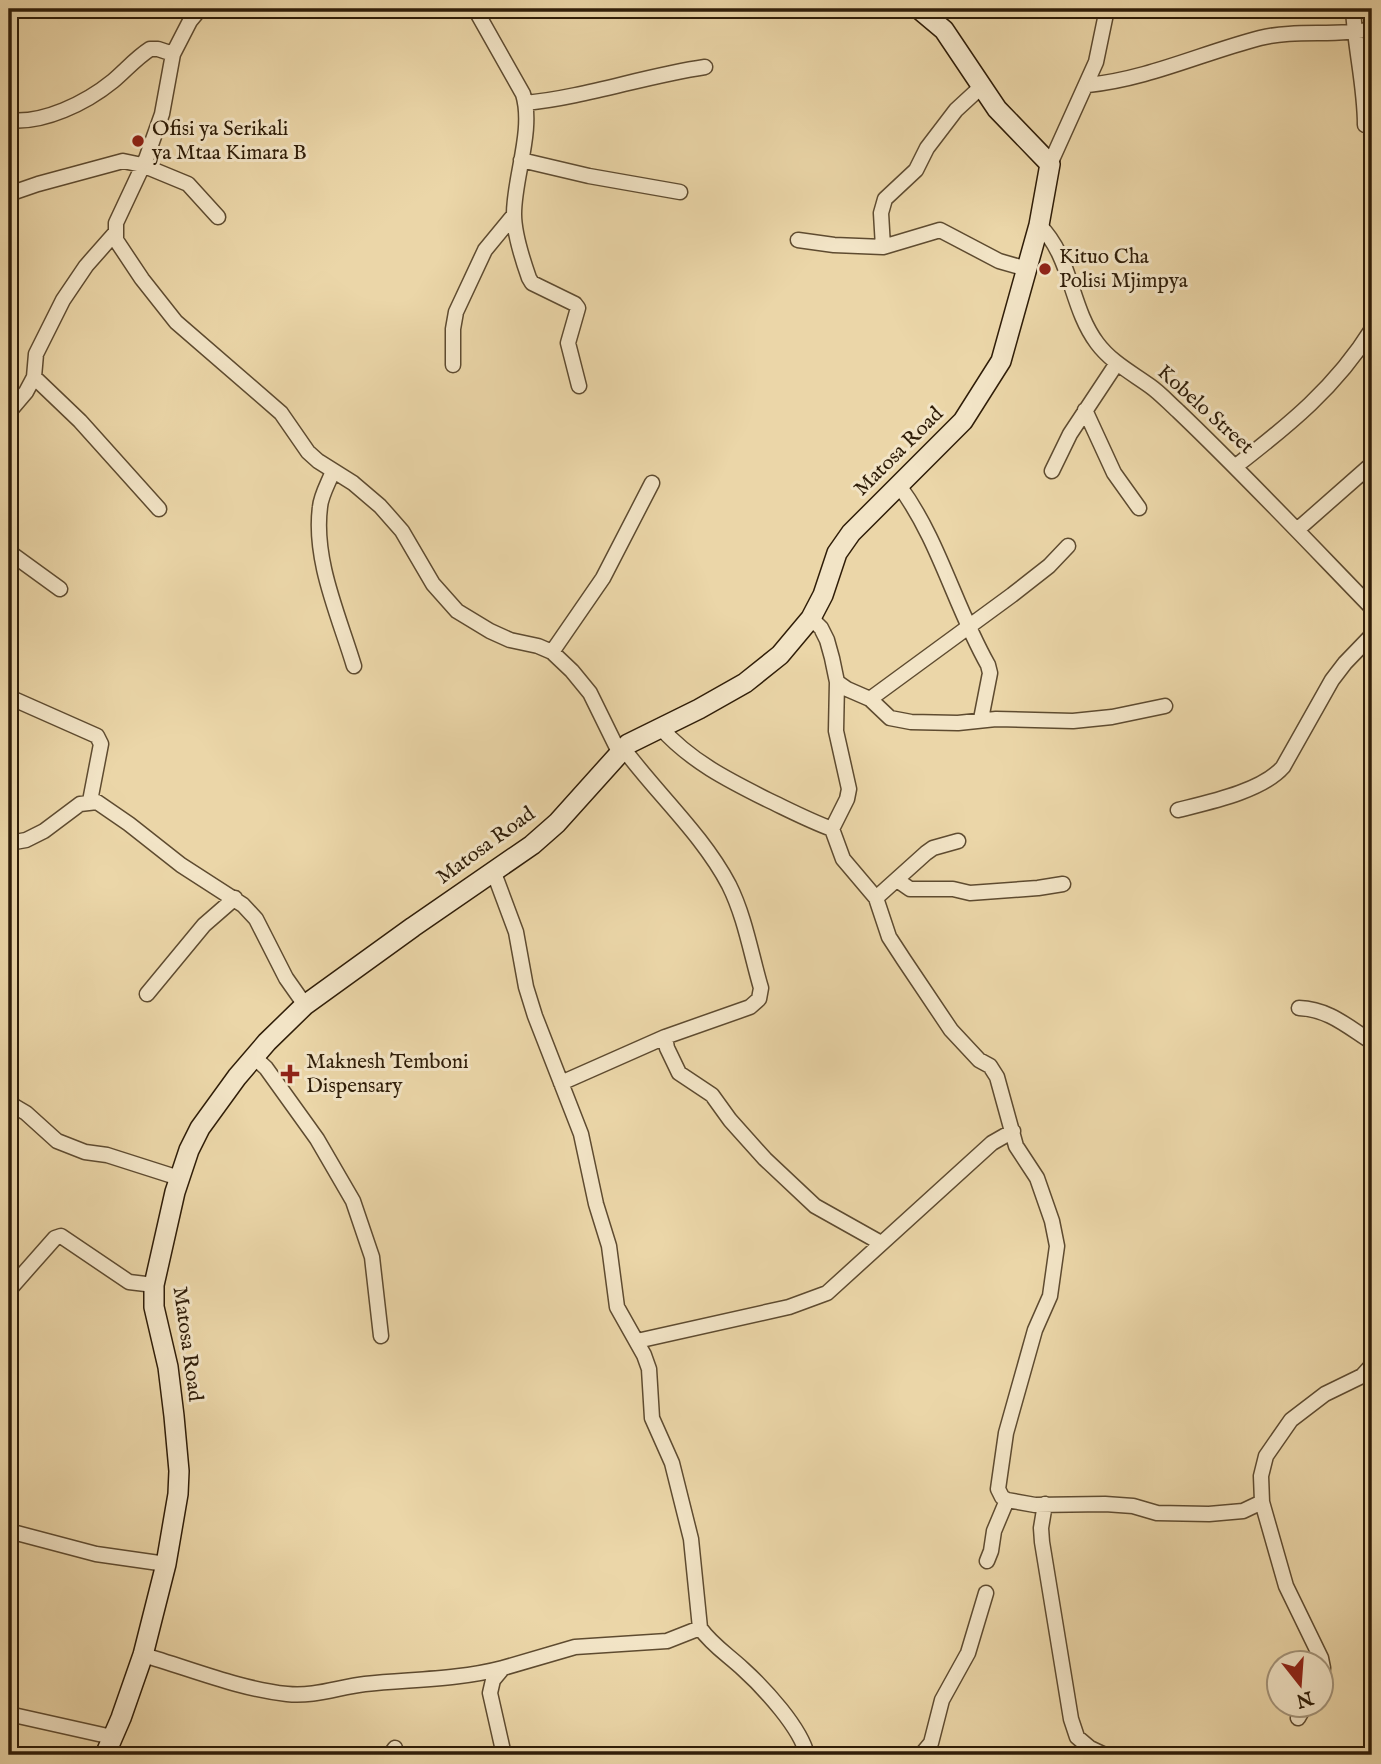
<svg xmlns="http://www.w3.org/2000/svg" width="1381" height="1764" viewBox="0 0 1381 1764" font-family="'IM FELL English',serif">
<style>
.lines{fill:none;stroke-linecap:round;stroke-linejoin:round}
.street-casing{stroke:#5e4b30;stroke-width:17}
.secondary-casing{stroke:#2f1d08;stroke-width:22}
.street{stroke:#f2e4c6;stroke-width:14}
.secondary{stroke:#f2e4c6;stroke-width:19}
.poi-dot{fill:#8f2418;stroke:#f2e4c6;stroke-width:2.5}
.labels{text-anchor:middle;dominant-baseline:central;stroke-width:6;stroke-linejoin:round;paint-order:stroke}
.poi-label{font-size:21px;fill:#2f1d08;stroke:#f2e4c6;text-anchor:start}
.street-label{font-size:21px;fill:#2f1d08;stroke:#f2e4c6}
</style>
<rect width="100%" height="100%" fill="#ebd6a8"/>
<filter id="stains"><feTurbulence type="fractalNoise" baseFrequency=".00286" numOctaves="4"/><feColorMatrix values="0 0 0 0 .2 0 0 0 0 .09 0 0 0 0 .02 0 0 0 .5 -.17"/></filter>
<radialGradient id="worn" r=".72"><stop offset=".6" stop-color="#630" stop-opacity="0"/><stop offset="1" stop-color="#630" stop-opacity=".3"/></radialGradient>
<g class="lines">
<defs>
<path id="street" d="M200 9 190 21 173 54 162 114 146 159 116 223V240L142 279 176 322 281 413 308 452 318 461 353 483 380 506 402 531 433 584 457 611 490 631 510 640 538 646 552 652 572 671 590 693 619 752
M475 9 523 94C534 130 514 177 514 214 514 231 523 261 529 278L532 283 575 304 578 308 568 343 579 386
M1353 9C1355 48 1365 86 1365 125
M1088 85C1148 79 1202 53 1260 38 1297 29 1335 37 1372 29
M526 103C586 97 644 76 705 67
M9 120C43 124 86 103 113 81 126 70 136 58 150 49H158L173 54
M521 160 589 176 680 192
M1050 164 1096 62 1107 9
M9 194 38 184 123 161 142 165 188 184 218 217
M1039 225C1072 257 1070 307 1097 343 1111 362 1132 373 1150 386 1160 393 1169 403 1178 411 1245 475 1308 542 1372 608
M798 240 834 245 883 247 940 230 999 261 1027 269
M883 247 881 213 885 199 916 170 927 148 956 110 982 86
M453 365V329L456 312 485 250 513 216
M34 377 80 421 159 509
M1085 410 1114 473 1139 508
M9 412 26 392 34 377 36 354 63 300 86 266 115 233
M1236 466C1289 425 1336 387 1372 329
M333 471C329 482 321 495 320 507 313 560 339 616 354 666
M1052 471 1070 434 1117 363
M900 487C939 540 955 607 988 665L990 673 981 719
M1297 530 1372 464
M9 552 60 589
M811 618 821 628 827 640 832 658 837 682 836 731 849 789 847 799 832 829 843 859 876 898 889 937 904 960 951 1030 979 1060 990 1066 997 1077 1016 1146 1037 1178 1052 1221 1057 1246 1050 1296 1035 1330 1006 1433 998 1489 1002 1497 1007 1500 994 1531 991 1551 987 1561
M552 652 603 578 652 483
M837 682 847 689 870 699 890 718 911 722 958 723 996 719 1073 721 1112 717 1165 706
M9 697 97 736 101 744 90 801
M870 699 1012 595 1049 566 1068 546
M660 727C690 761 728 780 768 800 789 810 810 821 832 829
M1178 810C1210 802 1262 791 1283 767L1332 680 1345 663 1372 635
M9 843 26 840 44 831 80 804 97 802 129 824 181 865 243 905 256 919 286 978 305 1005
M494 873 516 932 526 987 535 1016 581 1134 596 1204 609 1246 617 1307 644 1355 649 1369 652 1418 672 1463 691 1539 700 1628 667 1641 575 1647 503 1668 493 1680 490 1693 504 1755
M897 880 910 889H953L970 893 1038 888 1063 884
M876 898 926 853 933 848 958 841
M147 994 204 925 235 898
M1299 1008C1329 1009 1348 1027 1372 1042
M665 1037 667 1048 679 1073 712 1095 730 1120 765 1159 815 1206 881 1243
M254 1057 266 1068 317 1139 353 1201 372 1257 381 1336
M561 1083 665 1037 750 1007 759 999 761 988C751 954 745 917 729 885 702 834 657 794 623 748
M9 1103 26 1113 57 1141 85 1152 107 1155 179 1178
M9 1290 55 1238 61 1236 129 1282 154 1285
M637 1341 789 1307 827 1293 992 1143 1013 1131
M1007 1500 1035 1505 1105 1504 1133 1506 1157 1513 1209 1514 1243 1511 1262 1502
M1045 1504 1041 1528 1042 1542 1071 1719 1077 1737 1090 1748 1105 1755
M9 1531 96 1554 166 1564
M700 1628C712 1645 728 1655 743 1669 764 1688 801 1728 807 1755
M143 1655C189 1668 239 1689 287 1694 314 1697 339 1687 365 1684 412 1679 457 1680 503 1668
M1322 1678 1323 1668 1321 1658 1286 1586 1262 1502 1261 1476 1266 1456 1291 1420 1325 1394 1362 1376 1372 1365
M9 1714 112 1737
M1298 1718 1306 1704
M390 1755 395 1748
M921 1755 931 1743 942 1700 968 1653 986 1593"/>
<path id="secondary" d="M105 1755 121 1718 143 1655 166 1564 178 1494 179 1471 174 1416 168 1367 154 1307V1285L175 1192 189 1150 200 1128 237 1077 267 1042 305 1005 413 927 532 845 557 823 628 744 699 709 745 683 780 655 811 618 823 595 837 553 851 533 963 421 1001 361 1039 225 1050 164 997 109 944 30 919 9"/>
</defs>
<!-- street casing -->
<use href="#street" class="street-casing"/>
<!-- secondary casing -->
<use href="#secondary" class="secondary-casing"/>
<!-- street -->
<use href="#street" class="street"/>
<!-- secondary -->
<use href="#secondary" class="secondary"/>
</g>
<!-- markers -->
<g class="poi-dot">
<circle cx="138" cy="141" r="7"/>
<circle cx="1045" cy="269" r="7"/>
<path d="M286.5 1063.5h7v7h7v7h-7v7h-7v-7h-7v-7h7z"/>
</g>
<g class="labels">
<!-- poi labels -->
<g class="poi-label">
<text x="152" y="129">Ofisi ya Serikali<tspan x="152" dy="24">ya Mtaa Kimara B</tspan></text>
<text x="1059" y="257">Kituo Cha<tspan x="1059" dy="24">Polisi Mjimpya</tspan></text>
<text x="306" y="1062">Maknesh Temboni<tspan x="306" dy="24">Dispensary</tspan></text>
</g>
<!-- street labels -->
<g class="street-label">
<text transform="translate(1205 410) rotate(42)">Kobelo Street</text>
<text transform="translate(899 452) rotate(-45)">Matosa Road</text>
<text transform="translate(486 846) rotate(-36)">Matosa Road</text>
<text transform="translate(187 1344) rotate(82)">Matosa Road</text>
</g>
</g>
<!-- margin -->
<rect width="1381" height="1764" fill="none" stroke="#ebd6a8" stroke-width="35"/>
<rect x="10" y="10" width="1360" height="1743" fill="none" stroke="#2f1d08" stroke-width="3.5"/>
<rect x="18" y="18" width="1346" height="1729" fill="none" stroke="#2f1d08" stroke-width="2"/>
<!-- north arrow -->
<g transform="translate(1300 1684) rotate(163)"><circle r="33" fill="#f2e4c6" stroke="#a4947a" stroke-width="2"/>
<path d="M0-5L12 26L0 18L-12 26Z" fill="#8f2418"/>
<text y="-10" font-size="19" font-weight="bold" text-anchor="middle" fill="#2f1d08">N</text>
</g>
<rect width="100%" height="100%" filter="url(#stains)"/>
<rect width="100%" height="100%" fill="url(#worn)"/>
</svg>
